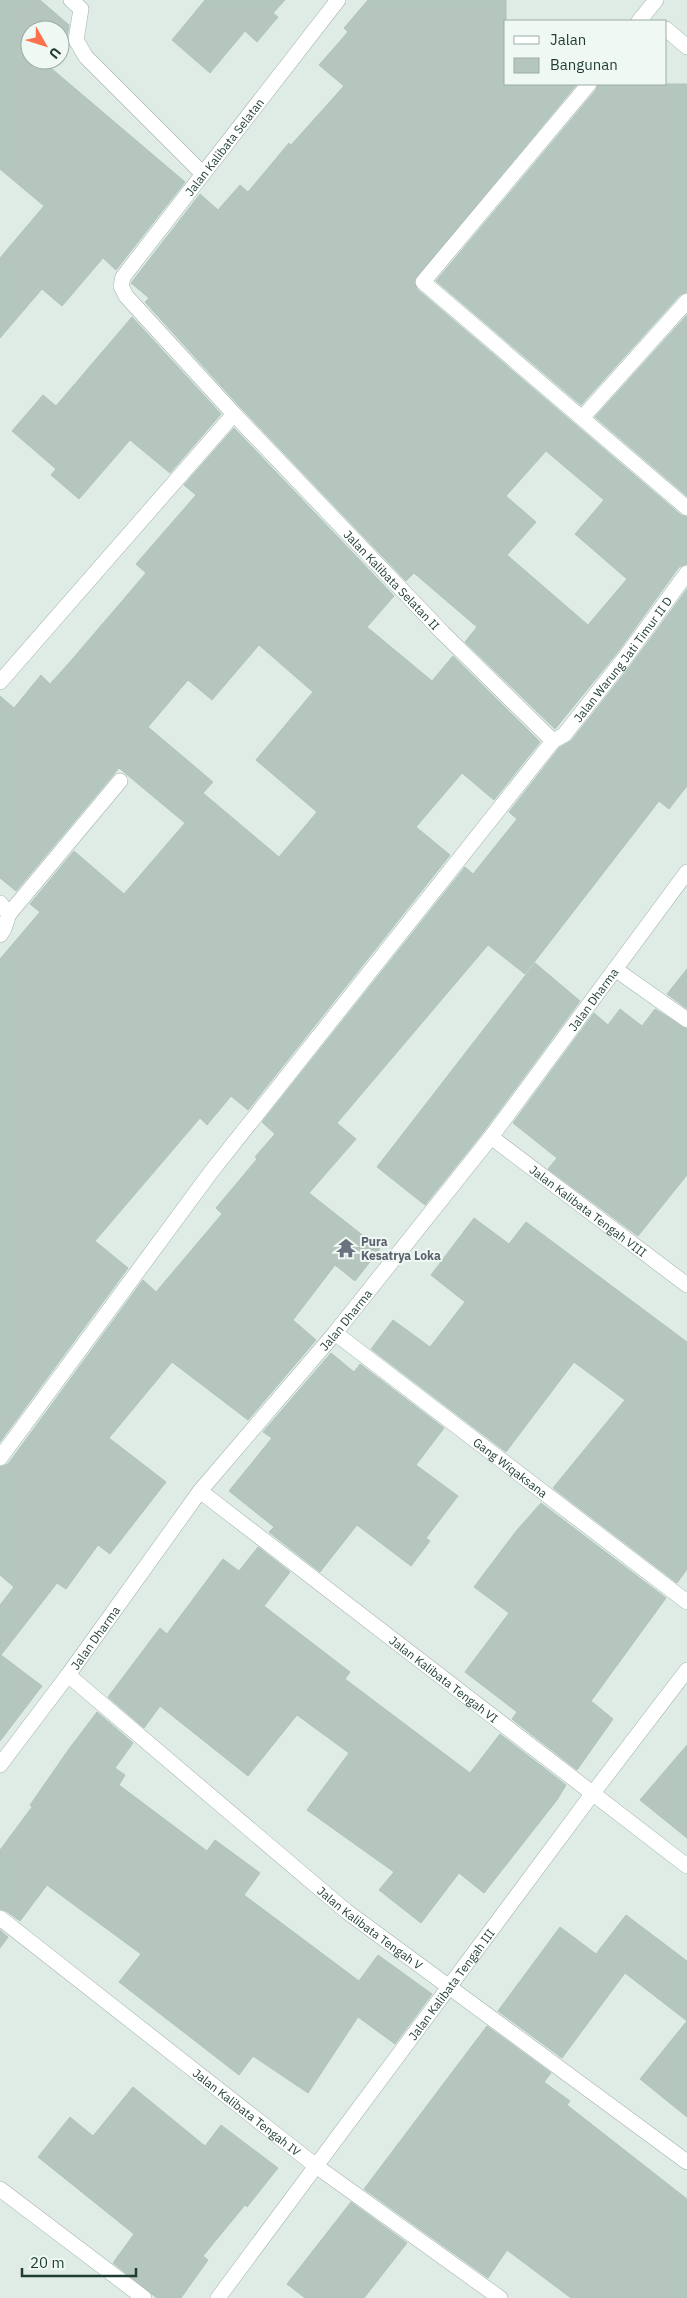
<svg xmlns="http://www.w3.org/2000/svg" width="687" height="2298" viewBox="0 0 687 2298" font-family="'IBM Plex Sans',sans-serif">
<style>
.building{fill:#b4c6be;stroke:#b1c5bc;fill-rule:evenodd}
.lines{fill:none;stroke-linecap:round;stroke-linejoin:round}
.street-casing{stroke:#a2b3ac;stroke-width:16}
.street{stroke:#fff;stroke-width:15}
.labels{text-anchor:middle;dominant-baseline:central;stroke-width:4;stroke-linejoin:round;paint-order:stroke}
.street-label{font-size:12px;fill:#1f3c33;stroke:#f0f8f3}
.worship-label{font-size:12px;font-weight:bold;fill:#5b616d;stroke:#f0f8f3;text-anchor:start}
</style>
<rect width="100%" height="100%" fill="#dfebe5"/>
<!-- building -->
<path class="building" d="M0 0H40L69 25 67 37 60 45V30H30V60H48L45 63 185 182 116 270 103 258 62 306 42 289 0 338V258L44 206 0 169Z
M205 0H285L273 13 278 17 257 42 245 31 210 73 172 40Z
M368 0H506V84H577L414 281 417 289 681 515 687 517V564L679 567 617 653 555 729 465 642 477 627 414 573 406 581 241 408 145 302 149 298 131 283 200 194 218 210 240 185 248 192 289 143 291 145 344 86 319 65 348 32 344 28ZM546 451 604 500 575 534 627 579 588 625 507 555 536 522 506 496Z
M598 84H687V292L680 295 581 405 436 281 596 90Z
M687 315V496L595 417Z
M132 317 221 414 170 473 130 440 79 499 51 475 56 469 12 431 43 395 56 406Z
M234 428 394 596 367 627 432 681 453 656 540 742 494 800 462 773 416 827 450 855 248 1110 231 1096 207 1125 200 1118 95 1241 128 1268 0 1442V959L40 912 30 904 74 851 124 894 185 823 119 768 16 891 0 878V696L14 708 41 675 50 684 69 663 146 573 136 564 196 495 184 485ZM259 645 313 692 256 760 317 812 279 857 203 793 213 782 148 727 188 680 212 700Z
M687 589V786L669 809 659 801 525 974 488 945 337 1123 356 1139 309 1193 380 1249 355 1281 335 1265 293 1320 316 1340 248 1420 172 1362 109 1438 166 1482 110 1554 98 1545 66 1589 57 1583 1 1655 42 1686 0 1741V1605L14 1587 0 1575V1467L8 1464 143 1280 156 1292 222 1214 216 1208 257 1159 255 1157 275 1134 262 1122 465 867 473 874 517 819 509 812 559 748 571 741 631 665Z
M535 963 580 1001 484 1131 425 1205 377 1167Z
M687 969V1009L667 994Z
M620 1009 642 1026 655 1009 687 1029V1175L638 1236 548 1169 557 1158 513 1123 594 1013 608 1025Z
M474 1218 509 1244 526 1222 687 1342V1569L677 1583 553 1488 625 1400 574 1362 506 1452 371 1349 393 1320 430 1347 465 1302 431 1275Z
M331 1353 354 1372 360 1364 444 1428 416 1465 458 1496 426 1538 430 1541 411 1566 357 1525 320 1572 269 1532 274 1527 229 1491 272 1438 263 1432Z
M541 1503 666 1598 591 1701 613 1719 577 1770 512 1719 517 1712 465 1672 509 1613 474 1587 517 1530Z
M258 1547 290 1572 264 1606 350 1672 345 1679 470 1773 500 1734 566 1785 557 1800 484 1893 459 1873 421 1923 379 1890 394 1872 307 1810 349 1753 297 1715 248 1776 160 1706 144 1728 108 1697 160 1628 167 1634 223 1559 239 1571Z
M97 1712 133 1743 115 1768 125 1775 119 1785 207 1851 215 1840 260 1873 244 1895 359 1981 378 1955 432 1994 395 2044 358 2017 308 2093 253 2056 239 2075 119 1982 141 1954 47 1885 20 1921 6 1911 0 1909V1850L32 1807 30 1805 69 1749Z
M687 1745V1838L640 1800Z
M626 1915 687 1961V2021L625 1973 562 2058 498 2011 560 1927 596 1954Z
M0 1930 8 1937 0 1948Z
M687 2021V2117L640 2079Z
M487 2026 551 2073 544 2082 570 2101 567 2105 687 2199V2298H571L507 2250 488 2278 364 2189Z
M133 2087 205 2146 221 2125 278 2168 247 2207 245 2205 203 2256 208 2260 181 2298H157L113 2263 134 2234 38 2157 70 2117 93 2136Z
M351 2202 407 2243 364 2298H305L287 2284Z"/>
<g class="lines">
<defs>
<g id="street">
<path d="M71 0 81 9 76 40 86 57 203 174"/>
<path d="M639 21 656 0"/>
<path d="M666 29 687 47"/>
<path d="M589 84 423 282 687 508"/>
<path id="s1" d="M234 414 443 633 553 741"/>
<path d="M582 418 687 301"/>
<path id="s2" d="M0 682 234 414 126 296 121 286 123 277 338 0"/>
<path d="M0 903 9 914 4 929 0 935"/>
<path d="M9 914 120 781"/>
<path d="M615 969 687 1020"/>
<path id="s3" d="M491 1137 687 1285"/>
<path id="s4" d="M335 1333 687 1602"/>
<path id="s5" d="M0 1458 211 1172 553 741 564 735 624 659 687 573"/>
<path id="s6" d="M200 1491 687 1866"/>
<path id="s7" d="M68 1675 346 1911 687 2162"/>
<path id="s8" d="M0 1765 68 1675 200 1491 335 1333 491 1137 687 872"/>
<path id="s9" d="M0 1918 316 2166 500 2298"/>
<path d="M0 2189 144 2298"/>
<path id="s10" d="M218 2298 593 1793 687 1670"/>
</g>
</defs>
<!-- street casing -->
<use href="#street" class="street-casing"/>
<!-- street -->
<use href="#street" class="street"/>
</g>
<!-- icons -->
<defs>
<symbol id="temple-bare" viewBox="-9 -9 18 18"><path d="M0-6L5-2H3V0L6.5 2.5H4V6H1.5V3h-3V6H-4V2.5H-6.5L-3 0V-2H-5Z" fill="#6b7280" stroke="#f0f8f3" stroke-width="2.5" paint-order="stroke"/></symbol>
</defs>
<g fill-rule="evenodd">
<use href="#temple-bare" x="332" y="1234" width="28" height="28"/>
</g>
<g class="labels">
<!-- street labels -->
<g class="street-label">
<text stroke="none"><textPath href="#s2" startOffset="701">Jalan Kalibata Selatan</textPath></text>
<text stroke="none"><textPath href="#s1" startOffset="229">Jalan Kalibata Selatan II</textPath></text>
<text stroke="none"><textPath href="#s5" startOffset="1014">Jalan Warung Jati Timur II D</textPath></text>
<text stroke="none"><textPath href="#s8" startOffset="969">Jalan Dharma</textPath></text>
<text stroke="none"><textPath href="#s3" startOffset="122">Jalan Kalibata Tengah VIII</textPath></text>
<text stroke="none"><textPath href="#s8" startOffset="564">Jalan Dharma</textPath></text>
<text stroke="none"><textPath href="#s4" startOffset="221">Gang Wiqaksana</textPath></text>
<text stroke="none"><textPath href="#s8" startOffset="159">Jalan Dharma</textPath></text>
<text stroke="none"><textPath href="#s6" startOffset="308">Jalan Kalibata Tengah VI</textPath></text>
<text stroke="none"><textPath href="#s7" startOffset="394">Jalan Kalibata Tengah V</textPath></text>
<text stroke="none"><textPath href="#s10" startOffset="391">Jalan Kalibata Tengah III</textPath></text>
<text stroke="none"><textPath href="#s9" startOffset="314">Jalan Kalibata Tengah IV</textPath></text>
</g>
<!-- worship labels -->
<g class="worship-label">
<text x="361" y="1241">Pura<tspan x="361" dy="14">Kesatrya Loka</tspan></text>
</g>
</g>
<!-- legend -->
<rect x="504" y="20" width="162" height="65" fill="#f0f8f3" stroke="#9cada6"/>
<rect x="514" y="36" width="25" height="8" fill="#ffffff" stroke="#9cada6"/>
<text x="550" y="45" font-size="15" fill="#1f3c33">Jalan</text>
<rect x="514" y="58" width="25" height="15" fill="#b4c6be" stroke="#9cada6"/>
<text x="550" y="70" font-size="15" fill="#1f3c33">Bangunan</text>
<!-- north arrow -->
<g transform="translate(45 45) rotate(129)"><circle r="24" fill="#f0f8f3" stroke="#9cada6"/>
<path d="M0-4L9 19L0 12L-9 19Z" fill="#fb714e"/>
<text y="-8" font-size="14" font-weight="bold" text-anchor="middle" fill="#1f3c33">U</text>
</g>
<!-- scale -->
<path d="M22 2268v8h114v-8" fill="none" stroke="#1f3c33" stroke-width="2.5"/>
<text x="30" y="2268" font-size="15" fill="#1f3c33" stroke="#f0f8f3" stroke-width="4" paint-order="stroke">20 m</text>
</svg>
